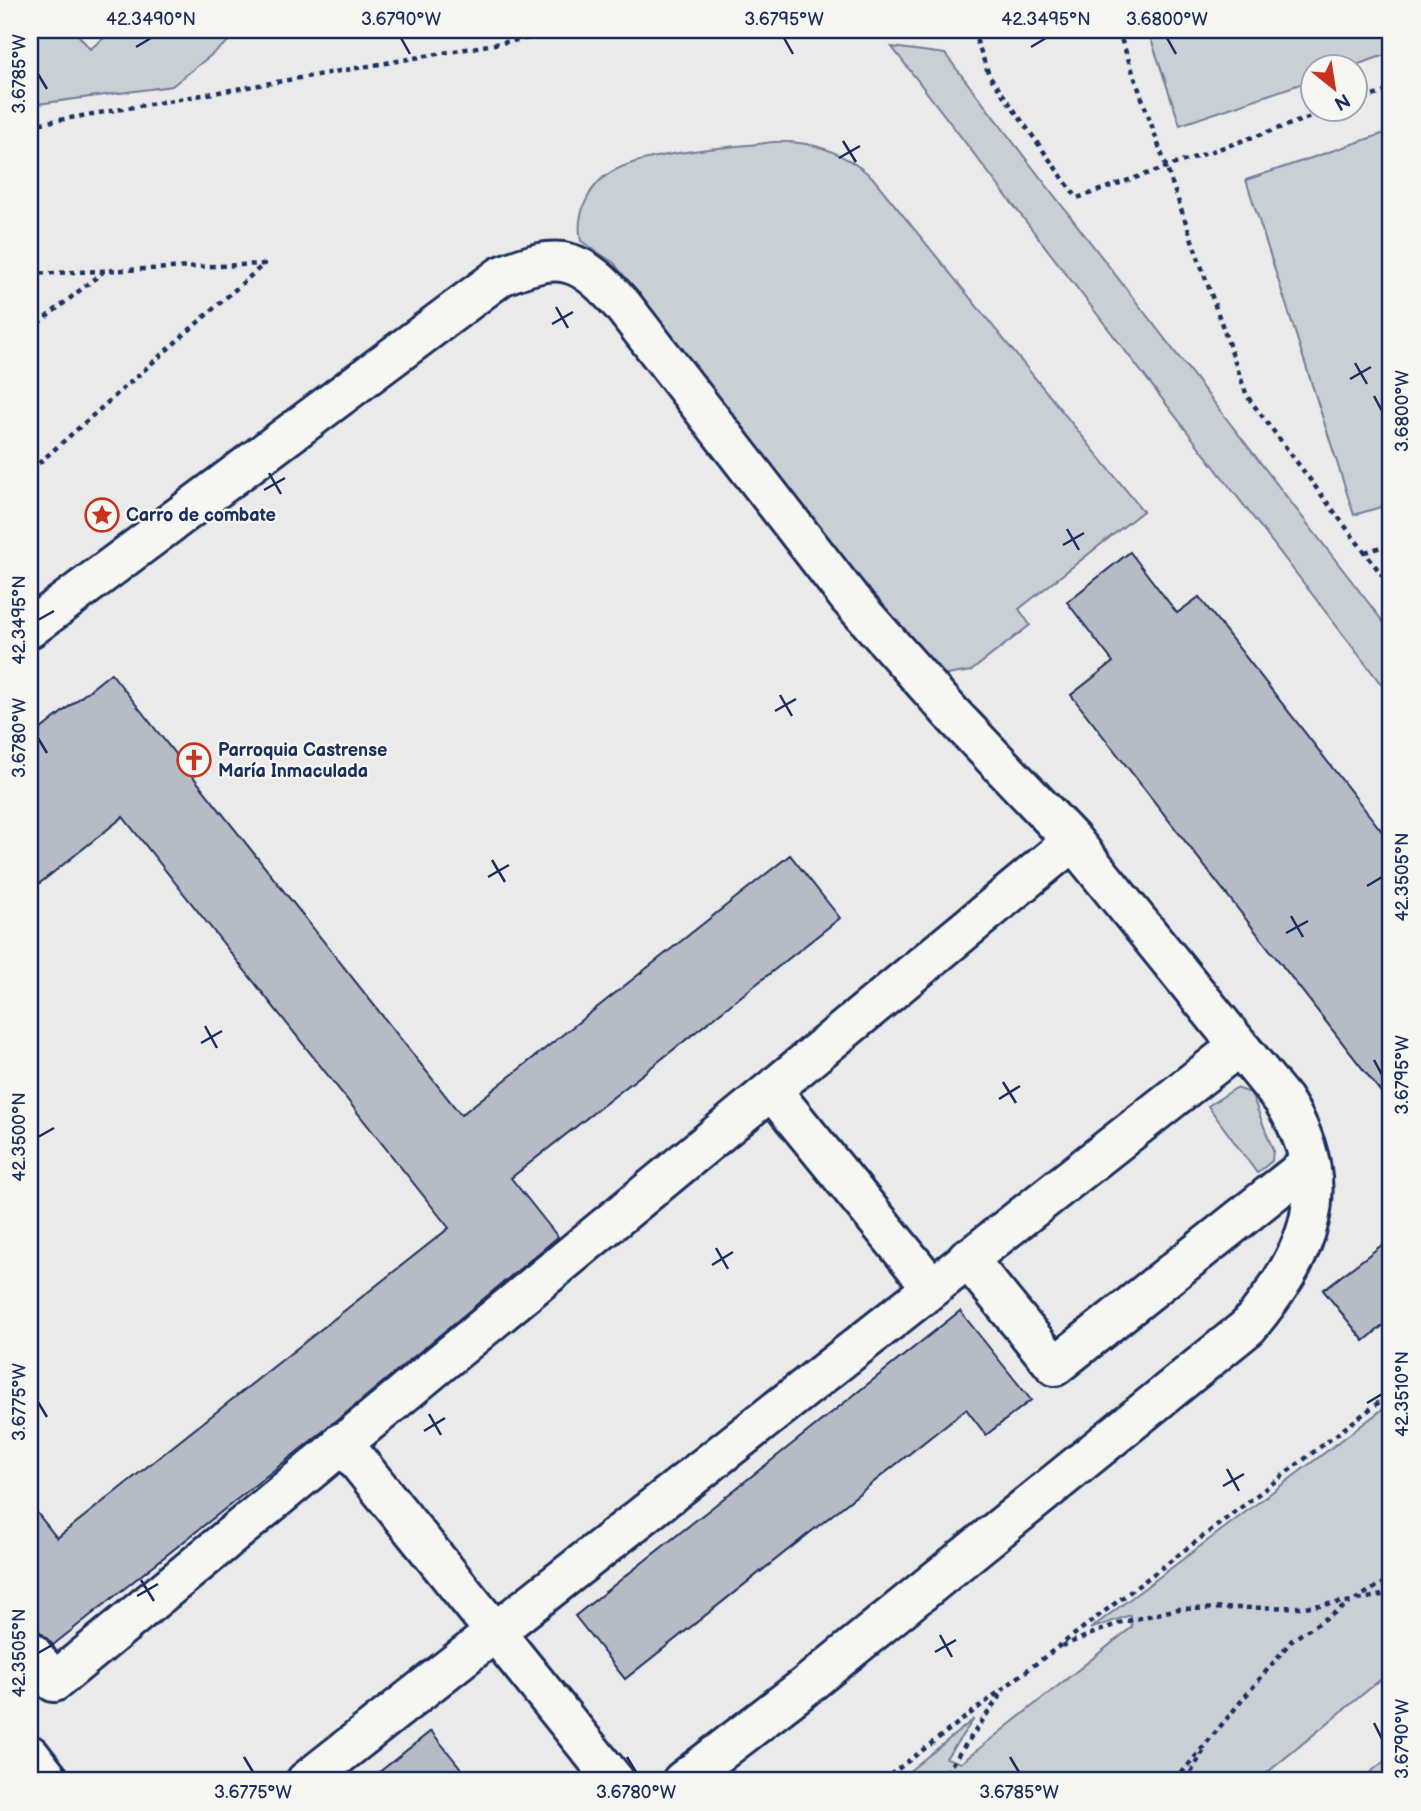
<svg xmlns="http://www.w3.org/2000/svg" width="1421" height="1811" viewBox="0 0 1421 1811" font-family="'Balsamiq Sans',sans-serif">
<style>
.green{fill:#caced5;stroke:#727e9a;stroke-width:2}
.building{fill:#b6bbc6;stroke:#1b2f5e;stroke-width:2}
.lines{fill:none;stroke-linecap:round;stroke-linejoin:round}
.minor-casing{stroke:#1b2f5e;stroke-width:44}
.path{stroke:#1b2f5e;stroke-width:4.5;stroke-dasharray:5 5;stroke-linecap:butt}
.minor{stroke:#f6f6f2;stroke-width:38}
.ticks{fill:none;stroke:#1b2f5e;stroke-width:2.5}
.labels{text-anchor:middle;dominant-baseline:central;stroke-width:5;stroke-linejoin:round;paint-order:stroke}
.poi-label{font-size:18px;font-weight:bold;fill:#1b2f5e;stroke:#f6f6f2;text-anchor:start}
.neatline{fill:none;stroke:#1b2f5e;stroke-width:2.5}
.ticks-label{font-size:18px;text-anchor:middle;fill:#1b2f5e}
</style>
<rect width="100%" height="100%" fill="#e9eae9"/>
<filter id="ink" filterUnits="userSpaceOnUse"><feTurbulence type="fractalNoise" baseFrequency=".0143" numOctaves="2"/><feDisplacementMap in="SourceGraphic" scale="14" xChannelSelector="R" yChannelSelector="G"/><feConvolveMatrix kernelMatrix="1 2 1 2 8 2 1 2 1" color-interpolation-filters="sRGB"/></filter>
<g filter="url(#ink)">
<!-- green -->
<path class="green" d="M36 30H74L90 49 114 30H170L178 39 190 30H236L239 33 172 86 30 105V35Z
M1148 30H1391V53L1353 66H1312V80L1180 125Z
M892 47 945 54 1391 632V697Z
M1391 131V504L1354 515 1246 180Z
M773 142C812 140 843 152 872 177L1143 511 1019 609 1030 625 971 671 947 675 923 662 614 263 581 241C575 215 589 184 613 171 650 151 730 148 773 142Z
M1236 1088 1251 1093 1273 1150 1272 1161 1257 1173 1208 1106Z
M1391 1403V1671L1257 1781H897L974 1719 946 1758 961 1763 1132 1627 1130 1615 1090 1629Z
M1391 1756V1781H1359Z"/>
<!-- building -->
<path class="building" d="M1130 552 1177 613 1199 597 1391 843V1105L1071 695 1113 662 1067 602Z
M111 673 461 1115 790 855 840 918 511 1178 558 1237 346 1413 53 1645 39 1631 30 1630V1504L57 1538 449 1228 123 817 30 891V738Z
M1391 1238V1319L1364 1341 1323 1290Z
M960 1311 1031 1400 986 1435 966 1409 625 1679 575 1616Z
M431 1731 471 1781H368Z"/>
<g class="lines">
<defs>
<path id="minor" d="M30 628 501 276C561 251 580 257 623 306L850 599 953 715 1073 841 54 1682 30 1651
M772 1091 931 1286
M967 1258 1055 1366 1310 1163
M342 1442 615 1781
M30 1755 50 1781
M306 1781 1239 1046
M682 1781 802 1689 1248 1327C1309 1254 1339 1187 1283 1100L1073 841"/>
</defs>
<!-- minor casing -->
<use href="#minor" class="minor-casing"/>
<!-- path -->
<path class="path" d="M973 30 989 75 1077 198 1337 108
M1118 30 1247 396 1391 587
M1354 102 1391 90
M30 125 575 30
M30 274 264 264 30 471
M30 330 103 272
M1365 552 1391 544
M1358 1600 1391 1593
M1062 1646 1119 1623 1178 1609 1303 1607 1353 1601 1391 1578
M882 1781 1391 1393
M940 1781 1004 1690
M1175 1781 1292 1640 1350 1603
M1186 1781 1204 1750"/>
<!-- minor -->
<use href="#minor" class="minor"/>
</g>
</g>
<!-- ticks -->
<path class="ticks" d="M401 38 410 54M784 38 793 54M1167 38 1176 54M136 47 151 38M1031 47 1046 38M38 74 47 89M843 141 856 162M839 158 860 146M556 307 568 328M552 324 573 312M1355 363 1367 384M1350 379 1371 367M1374 396 1382 411M269 473 281 494M264 490 285 478M1067 529 1079 550M1063 545 1084 533M38 620 54 611M780 695 792 716M775 711 796 699M38 738 47 753M492 860 505 882M488 877 509 865M1367 886 1382 877M1291 916 1303 937M1286 933 1308 921M205 1026 217 1048M201 1043 222 1031M1374 1060 1382 1075M1003 1082 1016 1103M999 1099 1020 1086M38 1137 54 1128M716 1248 728 1269M712 1265 733 1252M38 1402 47 1417M1367 1403 1382 1394M429 1414 441 1435M424 1431 445 1418M1227 1469 1239 1491M1223 1486 1244 1474M141 1580 154 1601M137 1596 158 1584M940 1635 952 1657M935 1652 956 1640M38 1653 54 1644M1374 1723 1382 1739M244 1757 253 1772M627 1757 636 1772M1010 1757 1019 1772"/>
<!-- icons -->
<defs>
<symbol id="sight-ring" viewBox="-11 -11 22 22"><circle r="9.5" fill="#f6f6f2" stroke="#c8321e" stroke-width="1.5"/><path d="M0-6L1.8-2.2L6-1.7L2.9 1.2L3.7 5.4L0 3.3L-3.7 5.4L-2.9 1.2L-6-1.7L-1.8-2.2Z" fill="#c8321e"/></symbol>
<symbol id="church-ring" viewBox="-11 -11 22 22"><circle r="9.5" fill="#f6f6f2" stroke="#c8321e" stroke-width="1.5"/><path d="M-1.2-6h2.4v3.5h3.3v2.4h-3.3V6h-2.4V-.1h-3.3v-2.4h3.3Z" fill="#c8321e"/></symbol>
</defs>
<g fill-rule="evenodd">
<use href="#sight-ring" x="83" y="496" width="38" height="38"/>
<use href="#church-ring" x="175" y="741" width="38" height="38"/>
</g>
<g class="labels">
<!-- poi labels -->
<g class="poi-label">
<text x="126" y="515">Carro de combate</text>
<text x="218" y="750">Parroquia Castrense<tspan x="218" dy="21">María Inmaculada</tspan></text>
</g>
</g>
<!-- margin -->
<rect width="1421" height="1811" fill="none" stroke="#f6f6f2" stroke-width="77"/>
<!-- north arrow -->
<g transform="translate(1334 88) rotate(150)"><circle r="33" fill="#f6f6f2" stroke="#9ea6b7" stroke-width="2"/>
<path d="M0-5L12 26L0 18L-12 26Z" fill="#c8321e"/>
<text y="-10" font-size="19" font-weight="bold" text-anchor="middle" fill="#1b2f5e">N</text>
</g>
<rect x="38" y="38" width="1344" height="1734" class="neatline"/>
<g class="ticks-label">
<text x="151" y="25">42.3490°N</text>
<text x="401" y="25">3.6790°W</text>
<text x="784" y="25">3.6795°W</text>
<text x="1046" y="25">42.3495°N</text>
<text x="1167" y="25">3.6800°W</text>
<text transform="translate(19 74) rotate(-90)" y="6">3.6785°W</text>
<text transform="translate(1402 411) rotate(-90)" y="6">3.6800°W</text>
<text transform="translate(19 620) rotate(-90)" y="6">42.3495°N</text>
<text transform="translate(19 738) rotate(-90)" y="6">3.6780°W</text>
<text transform="translate(1402 877) rotate(-90)" y="6">42.3505°N</text>
<text transform="translate(1402 1075) rotate(-90)" y="6">3.6795°W</text>
<text transform="translate(19 1137) rotate(-90)" y="6">42.3500°N</text>
<text transform="translate(1402 1394) rotate(-90)" y="6">42.3510°N</text>
<text transform="translate(19 1402) rotate(-90)" y="6">3.6775°W</text>
<text transform="translate(19 1653) rotate(-90)" y="6">42.3505°N</text>
<text transform="translate(1402 1739) rotate(-90)" y="6">3.6790°W</text>
<text x="253" y="1798">3.6775°W</text>
<text x="636" y="1798">3.6780°W</text>
<text x="1019" y="1798">3.6785°W</text>
</g>
</svg>
